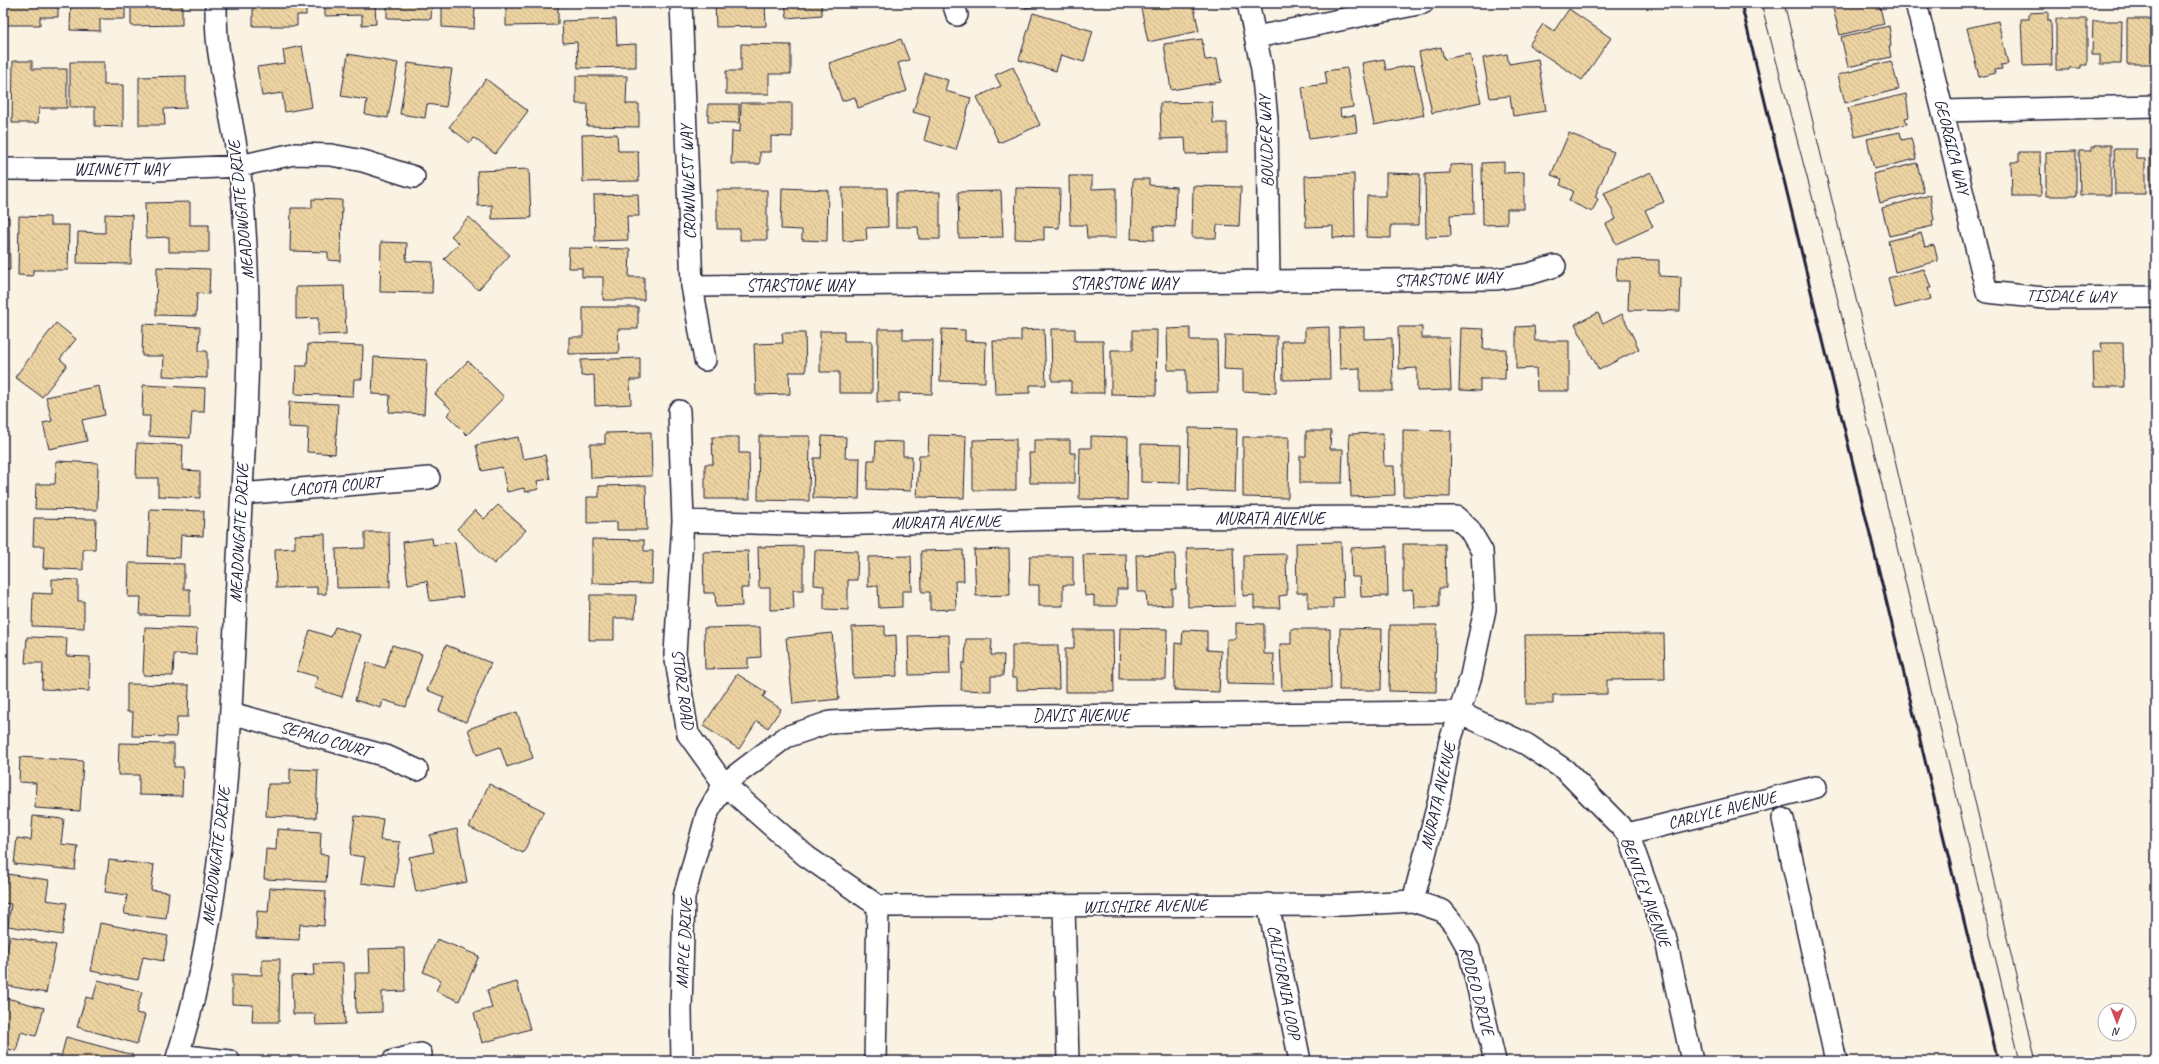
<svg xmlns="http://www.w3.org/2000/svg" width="2159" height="1064" viewBox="0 0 2159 1064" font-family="Caveat,sans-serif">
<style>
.building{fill:url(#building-back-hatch);stroke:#22223b}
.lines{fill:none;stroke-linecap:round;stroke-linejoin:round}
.minor-casing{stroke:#22223b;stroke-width:24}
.minor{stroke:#fff;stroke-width:21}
.tram{stroke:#22223b;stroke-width:1}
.rail{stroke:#22223b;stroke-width:3}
.labels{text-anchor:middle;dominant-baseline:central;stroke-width:4;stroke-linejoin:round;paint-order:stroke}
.street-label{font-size:17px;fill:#22223b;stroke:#fff}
</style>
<defs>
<pattern id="building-back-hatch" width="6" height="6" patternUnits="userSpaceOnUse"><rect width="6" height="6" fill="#edd3a2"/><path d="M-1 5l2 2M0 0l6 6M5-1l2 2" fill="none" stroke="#cbb58c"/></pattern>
</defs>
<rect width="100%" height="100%" fill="#faf2e3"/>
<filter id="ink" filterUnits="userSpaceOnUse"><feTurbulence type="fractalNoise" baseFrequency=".025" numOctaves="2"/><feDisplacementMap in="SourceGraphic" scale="8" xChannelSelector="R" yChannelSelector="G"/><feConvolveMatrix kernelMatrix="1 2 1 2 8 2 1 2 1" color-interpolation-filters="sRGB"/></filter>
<g filter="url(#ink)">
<!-- building -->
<path class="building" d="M7 3H58V17H40V25H7Z
M71 3H125V19H100V31L70 30Z
M131 3H182V25L131 26Z
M253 3H306V15H297V26H253Z
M325 3H375L376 24 362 25V15L325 16Z
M387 3H432L431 19 387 18Z
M442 3H495V6H475L474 29 442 27Z
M506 3H558V25L506 26Z
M715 3H765L766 26 716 27Z
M785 3H821L822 15 787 18Z
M1024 3H1059L1025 8Z
M1140 3H1193L1199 31 1148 42Z
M1840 3H1868L1869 6 1879 3 1884 24 1840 35 1832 5Z
M1569 9 1611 38 1582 80 1529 45 1543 24 1554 31Z
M2048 12V21H2051L2052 65 2023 66 2021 19H2029V13Z
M1033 13 1093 31 1084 62 1061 55 1056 71 1019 60Z
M616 19 617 45 636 44V67L578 68 577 42 563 43 562 21Z
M2056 19H2087V65H2081V68H2069V70H2056Z
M2127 19H2156V64H2127Z
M1998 21 2008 64 2001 65 2002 69 1994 70 1995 73 1979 77 1967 28Z
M2093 21H2122L2121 64H2100V55H2092Z
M1889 26 1891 38 1890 39 1891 46H1889L1891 57 1848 67 1841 37Z
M901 39 909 60 898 63 907 91 858 108 855 97 842 101 829 63Z
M1202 39 1205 60 1217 59 1221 82 1171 90 1164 44Z
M741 44 791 45V74H769V94H726V71H741Z
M302 46 312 107 285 112 282 93 262 96 257 67 285 63 283 50Z
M1441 47 1444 59 1470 54 1481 102 1432 113 1419 52Z
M348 54 398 63 388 118 365 114 367 100 341 96Z
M1507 54 1509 64 1538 59 1546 111 1513 116 1510 96 1490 98 1483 58Z
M1384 59 1386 70 1414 65 1424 115 1374 125 1362 63Z
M13 61H32V69H67V108H39L38 123H12Z
M1891 61 1899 89 1845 103 1838 75Z
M3 62H4L5 125H3Z
M70 62H104V85H123V127L95 126V107H70Z
M408 63 452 69 446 107 427 104 425 118 400 114Z
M1013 67 1040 125 999 143 977 97 1001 86 995 75Z
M1347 68 1353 107 1340 109 1341 117 1355 115 1357 132 1309 139 1302 87 1327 84 1325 71Z
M925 73 948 80 945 91 971 98 956 150 924 140 930 117 913 112Z
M186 76V108L164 109 165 125H139V77Z
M576 76H627L626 104H639V127L587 126 588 104H576Z
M486 79 528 111 495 154 474 138 470 143 449 127Z
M1906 94 1909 117 1905 118 1907 124 1855 137 1848 108Z
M1212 102 1213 123H1227V153L1186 154 1185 138 1161 139 1160 103Z
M741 103H792V137L771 136V152H760V164H731L732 131 740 132Z
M708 104H739V123L708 122Z
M1900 132 1902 140 1911 138 1916 159 1874 169 1867 139Z
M1569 133 1614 152 1595 197 1598 199 1592 212 1569 201 1573 191 1560 185 1562 179 1551 175Z
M617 134 618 151H638L639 181 583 182 582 135Z
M2095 145H2111V195H2080L2079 151H2091V147H2095Z
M2155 146 2156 195H2150V150H2155Z
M2114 149H2136V159H2145V194H2115Z
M2076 151V196H2046V152Z
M2019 152H2040L2041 196H2012L2011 162H2019Z
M1504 162V173L1524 172V209H1507V224L1483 225 1482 163Z
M1917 163 1924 192 1880 203 1873 174Z
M1473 164 1474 214 1450 215 1451 236 1426 237 1425 174 1450 173V165Z
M529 169 531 218 492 219V205L478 206 477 171Z
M1651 172 1664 202 1645 210 1653 227 1616 244 1606 224 1616 219 1604 193Z
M1386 173 1420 174 1419 225H1391V238L1366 237 1367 196H1386Z
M1354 174 1355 237 1333 238V226L1306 227 1305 176Z
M1069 176H1092V189L1116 188V238H1087L1086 225H1070Z
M1133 179H1149V185L1176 187 1175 227 1154 226V240L1131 239Z
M1193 186 1241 187 1239 226 1217 225 1216 238H1192Z
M782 188 828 190 827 241 802 240V230L781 229Z
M842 188H887L888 227 866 228 867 240 843 241Z
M1016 188 1060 189 1059 228 1044 227V240L1015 239Z
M717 190H767V240H740V229H717Z
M1001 191 1003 237 959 238 958 192Z
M940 192V239H919L918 227H896V193Z
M638 194 639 216H627L628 240 595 241 594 195Z
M1930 195 1934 220 1932 221 1933 226 1889 236 1882 208Z
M312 199 342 200 341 261 328 260V252L290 251 291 208H312Z
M190 202V225H209V252H169V237L146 238 145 203Z
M105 214 132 215 131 264 77 263 78 232 105 233Z
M19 216 50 217V225H69L68 270H33V276L18 275Z
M9 217 10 270H3V218Z
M469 217 510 255 478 290 444 259 459 243 451 236Z
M1921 233 1925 247 1934 245 1938 261 1895 272 1888 241Z
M381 242 407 243 406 261 433 262 432 293 380 292Z
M569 248 630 249 629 277H644V300H603V277H582V268H568Z
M1617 259 1659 260V276L1681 277 1680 311 1628 310 1629 281H1616Z
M157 267 210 269 209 294 197 293 196 316 156 315Z
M1924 269 1931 288H1928L1931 299 1895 308 1888 278Z
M344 286 346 334 318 335V318L296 319V287Z
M583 307H638V329H618L619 353 569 354V337H583Z
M1598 313 1603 324 1622 314 1639 349 1599 370 1575 324Z
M56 323 76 339 60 359 67 365 42 397 15 377Z
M143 324 200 327 199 351H207V378L163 376 164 356H142Z
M1534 326 1535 341H1569V391H1537L1536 368 1516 369V327Z
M1329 327 1330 379 1283 380 1282 341H1305V328Z
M1364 327V339L1392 338 1393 391H1360V368L1340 369 1339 328Z
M1398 327H1422V338H1449L1451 390 1417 391V368L1399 369Z
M1190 328V340H1217L1218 392 1186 393V370H1168L1167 329Z
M1461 328 1484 329 1483 349H1506L1505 379H1480V391L1459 390Z
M878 329H903V340H933L932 394 899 393V402H877Z
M942 329 965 330V341L986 342 985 382 940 381Z
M1044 329 1046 385H1030V393L995 394 993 341H1021V330Z
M1051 329H1075V341H1103L1104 393H1071V381H1052Z
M1133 330H1157L1156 395 1111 394V350H1133Z
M820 331H844V341H872V393H839V372H820Z
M782 333H805L806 372H789L790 394 756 395 754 344 783 343Z
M1225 335 1277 336 1276 393 1243 391V370L1224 369Z
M2101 343H2123L2124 387H2094L2093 352H2102Z
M308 344 363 346 362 379H354L353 396 295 394 296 366H307Z
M374 357 427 360 424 414 389 412 390 395 372 394Z
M640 358V380H630L631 404 595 406 594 375 581 376V360Z
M468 361 504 397 467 435 447 415 452 410 435 394Z
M143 385 205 388 204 412H192L190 438 149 436 150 416H142Z
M99 386 105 415 82 420 87 441 49 449 43 423 52 421 46 397Z
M289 402 338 404 335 454 307 452 308 428 288 427Z
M1189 428 1237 429 1235 492 1188 490Z
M1403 430 1451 431 1450 497 1403 496Z
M1306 431H1331L1330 449H1343L1342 483H1300V456H1306Z
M651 432 652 476 591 478 590 444H605V433Z
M1383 433 1384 466H1394L1395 495 1351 497 1349 434Z
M929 435 966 436 964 498 917 497 919 455H928Z
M759 436H810L809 501 758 500Z
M822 436 846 437 845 458H860L859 499 813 498 814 458H821Z
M1091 436 1128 437 1127 500 1079 499 1080 448H1091Z
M518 437 523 459 545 455 550 479 537 481 539 489 525 492 524 488 507 492 502 467 482 471 476 445Z
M712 437H739V453H749L750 499H705V464H713Z
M1243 437H1289L1288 498 1243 497Z
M1016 439V490H973V440Z
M1034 440H1070V453H1075V483H1030L1029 453H1034Z
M876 441 903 442V456H912L911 491 867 489 868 460H875Z
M137 443 183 445 182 470 200 471V498L158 496V478H136Z
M1141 444 1181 445 1180 483 1141 482Z
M56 461 98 463 97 510 35 509 36 484H55Z
M646 485 647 530H617V522L587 523V497H599V486Z
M498 505 526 530 494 564 457 529 475 510 484 519Z
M150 509 204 511 203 536 181 535 180 558 148 556Z
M34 518 96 519 95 549H83V570L43 568 44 546H33Z
M365 532H389L390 587 337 588 336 549 365 548Z
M325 534 326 594H317V587L276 588 275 549 295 548V535Z
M432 538 433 545 455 542 463 597 430 601 427 581 408 584 403 542Z
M592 539 644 540V551H653L652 584 592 583Z
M1341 542 1343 597 1333 598V608H1308V593H1297L1296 543Z
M1403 544H1445L1446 588H1439V607H1414L1413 590 1403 591Z
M803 546V590H793L794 609 770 610V588H759L758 547Z
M1387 546 1388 596 1361 597 1360 577H1352L1351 548Z
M1233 547 1235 606 1188 607 1187 548Z
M1009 549 1010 595 976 596 974 550Z
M815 550 858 551 857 580H848V610L824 609V586L814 585Z
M963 550 964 581H955L956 609 930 610V592H922L921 551Z
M748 551 749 588H741L742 606 716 607 715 593H704L703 552Z
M1126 554 1127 589H1117V606H1094V595L1085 596 1083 555Z
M1175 554 1176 589H1172V605L1147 606 1146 592H1137L1136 555Z
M1286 554 1287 595 1279 596 1280 608H1254V595L1243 596V555Z
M911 556 912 591H902V607L879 608 878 586 868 587V557Z
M1030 556H1073V585H1063V606H1039V585H1029Z
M129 563 184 564V589H190V616L140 615 141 597H128Z
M52 579 78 580V601H84V628L32 626 33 593 52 594Z
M590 595H636L635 618H614V640H589Z
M1236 623 1264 624V654H1274L1273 685 1227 684V639H1236Z
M1390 625H1437L1436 692 1389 691Z
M885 626V636L896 635 897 676 853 678 852 627Z
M145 627 197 629 196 655 174 654 173 676 143 675Z
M335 627 361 635 342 697 314 688 318 677 297 671 310 630 331 637Z
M760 627 761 657 748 658V668L705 669 704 628Z
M1120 628 1167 629 1166 679H1119Z
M1340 628 1382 629 1381 690H1339Z
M1291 629H1330L1331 689 1282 690 1280 644H1291Z
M1074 630H1113L1114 692H1065V649H1074Z
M1183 630 1207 631V650L1221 651 1219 692 1174 690 1175 643 1182 644Z
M832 633 839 699 793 704 786 638Z
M1664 634 1665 679 1607 680V694L1553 695V704H1526L1525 635Z
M949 635 950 674 909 675 908 636Z
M27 637 67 638 66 656 90 657 89 691 42 689 43 663H25Z
M966 639H992L991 655H1004L1003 676H991V691L961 690 962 663H965Z
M392 645 422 654 406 707 383 700 381 708 355 700 367 662 385 668Z
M446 645 491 663 466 722 439 711 444 697 427 690Z
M1012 645H1058L1059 689 1017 690V678H1012Z
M737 674 766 692 763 697 781 709 768 728 757 721 739 749 703 726Z
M127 684 189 685 188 717H177L176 737 132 736 133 712H127Z
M517 712 533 758 507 767 500 747 477 755 468 729Z
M119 743 174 744V767H183L182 796 139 795V775H118Z
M20 757 83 761 80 811 35 808 36 783 19 782Z
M290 769 318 770 316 818 266 816 268 784H290Z
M489 784 544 811 523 853 469 827Z
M33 816 64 819 61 844 78 846 75 870 14 864 17 838 31 840Z
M355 816 383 819 380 840 400 842 394 887 361 883 365 857 350 855Z
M277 829 321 832 320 854 328 855 326 882 264 879 266 849 276 850Z
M457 829 467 882 416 892 409 857 434 852 430 835Z
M109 860 154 865 151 890 169 892 166 919 124 914 127 895 105 892Z
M7 874 49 880 46 900 67 903 62 935 8 926 11 904 3 903Z
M270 888 326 891 324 926 300 924 299 940 256 938 257 911 268 912Z
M100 923 168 936 163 961 143 957 138 980 91 971Z
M10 936 56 945 46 993 3 985V958L5 959Z
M437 939 479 956 459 1001 436 991 441 980 423 972Z
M404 948 405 991 382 992V1012L356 1013 355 973H370L369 949Z
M262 959H280L279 1022H252L253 1005 232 1004V974L262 975Z
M343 963 345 1024 316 1025 315 1014H293L292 976 314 975 313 964Z
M98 980 142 992 136 1013 145 1015 137 1044 77 1027 86 997 93 999Z
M517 982 530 1029 482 1043 474 1013 492 1008 487 990Z
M3 997 44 1008 36 1036 21 1032 16 1051 3 1048Z
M66 1037 133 1055 131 1061H60Z
M509 1054 525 1061H506Z"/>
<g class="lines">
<defs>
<path id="minor" d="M681 3 692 286 705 360
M953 3 957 15
M1248 3 1262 69 1267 119 1269 282
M1916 3 1987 292 2044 298 2156 297
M1256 37 1423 3
M1943 111 2156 106
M3 169 156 170 239 166 294 154 331 155 363 161 414 177
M692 286 1497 279 1529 274 1555 266
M679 411 683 521 675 654 688 734 724 784 806 856 878 906
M241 494 429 478
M683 521 825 525 1105 518 1456 517 1469 529 1482 551 1485 609 1471 676 1449 744 1439 800 1413 901
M231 713 386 756 417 770
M1783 819 1836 1061
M1628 834 1816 787
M1268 904 1300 1061
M878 906 1342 905 1413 901 1443 911 1456 927 1469 950 1495 1061
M1064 907 1068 1061
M178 1055 229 1061
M176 1061C228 901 230 725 238 558 244 449 253 339 245 231 244 210 242 188 239 167 234 126 223 86 218 46 216 32 216 17 216 3
M393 1061 421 1054
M682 1061 681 1010 684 897 707 814 724 784 786 737 830 722 938 717 1458 712 1526 744 1565 770 1628 834 1665 936 1692 1061
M875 1061 878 906"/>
</defs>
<!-- minor casing -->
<use href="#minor" class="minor-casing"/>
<!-- minor -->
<use href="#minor" class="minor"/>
<!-- tram -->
<path class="tram" d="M1761 3 1822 234 2020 1061
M1784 3 1885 418 2036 1061"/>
<!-- rail -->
<path class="rail" d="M1741 3 1998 1061"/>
</g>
</g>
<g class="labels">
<!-- street labels -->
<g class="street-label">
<text transform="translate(1266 141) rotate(-92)">BOULDER WAY</text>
<text transform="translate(1952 147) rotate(76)">GEORGICA WAY</text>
<text x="121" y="169">WINNETT WAY</text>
<text transform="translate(688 182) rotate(-92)">CROWNWEST WAY</text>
<text transform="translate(241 210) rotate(-96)">MEADOWGATE DRIVE</text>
<text transform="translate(1448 279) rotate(-2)">STARSTONE WAY</text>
<text x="1124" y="283">STARSTONE WAY</text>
<text x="800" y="285">STARSTONE WAY</text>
<text transform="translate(2071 296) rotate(1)">TISDALE WAY</text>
<text transform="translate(335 486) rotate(-5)">LACOTA COURT</text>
<text x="1270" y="518">MURATA AVENUE</text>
<text transform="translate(946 522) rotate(-1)">MURATA AVENUE</text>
<text transform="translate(239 533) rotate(-87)">MEADOWGATE DRIVE</text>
<text transform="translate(683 689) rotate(82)">STORZ ROAD</text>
<text x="1081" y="715">DAVIS AVENUE</text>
<text transform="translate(325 739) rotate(16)">SEPALO COURT</text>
<text transform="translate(1438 796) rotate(-77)">MURATA AVENUE</text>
<text transform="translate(1722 810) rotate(-14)">CARLYLE AVENUE</text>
<text transform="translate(216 856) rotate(-83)">MEADOWGATE DRIVE</text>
<text transform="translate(1646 892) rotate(70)">BENTLEY AVENUE</text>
<text transform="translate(1145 906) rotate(-1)">WILSHIRE AVENUE</text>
<text transform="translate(684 943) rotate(-87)">MAPLE DRIVE</text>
<text transform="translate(1284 982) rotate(79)">CALIFORNIA LOOP</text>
<text transform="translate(1477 991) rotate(75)">RODEO DRIVE</text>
</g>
</g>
<!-- margin -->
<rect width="2159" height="1064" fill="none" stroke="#fff" stroke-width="16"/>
<rect x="8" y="8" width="2143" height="1048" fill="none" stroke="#22223b" stroke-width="1.5" filter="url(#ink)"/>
<!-- north arrow -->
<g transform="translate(2117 1022) rotate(180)"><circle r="19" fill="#ffffff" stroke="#a7a7b1"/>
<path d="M0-3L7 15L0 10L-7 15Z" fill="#d1495b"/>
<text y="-6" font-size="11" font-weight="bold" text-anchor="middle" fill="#22223b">N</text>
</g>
</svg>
